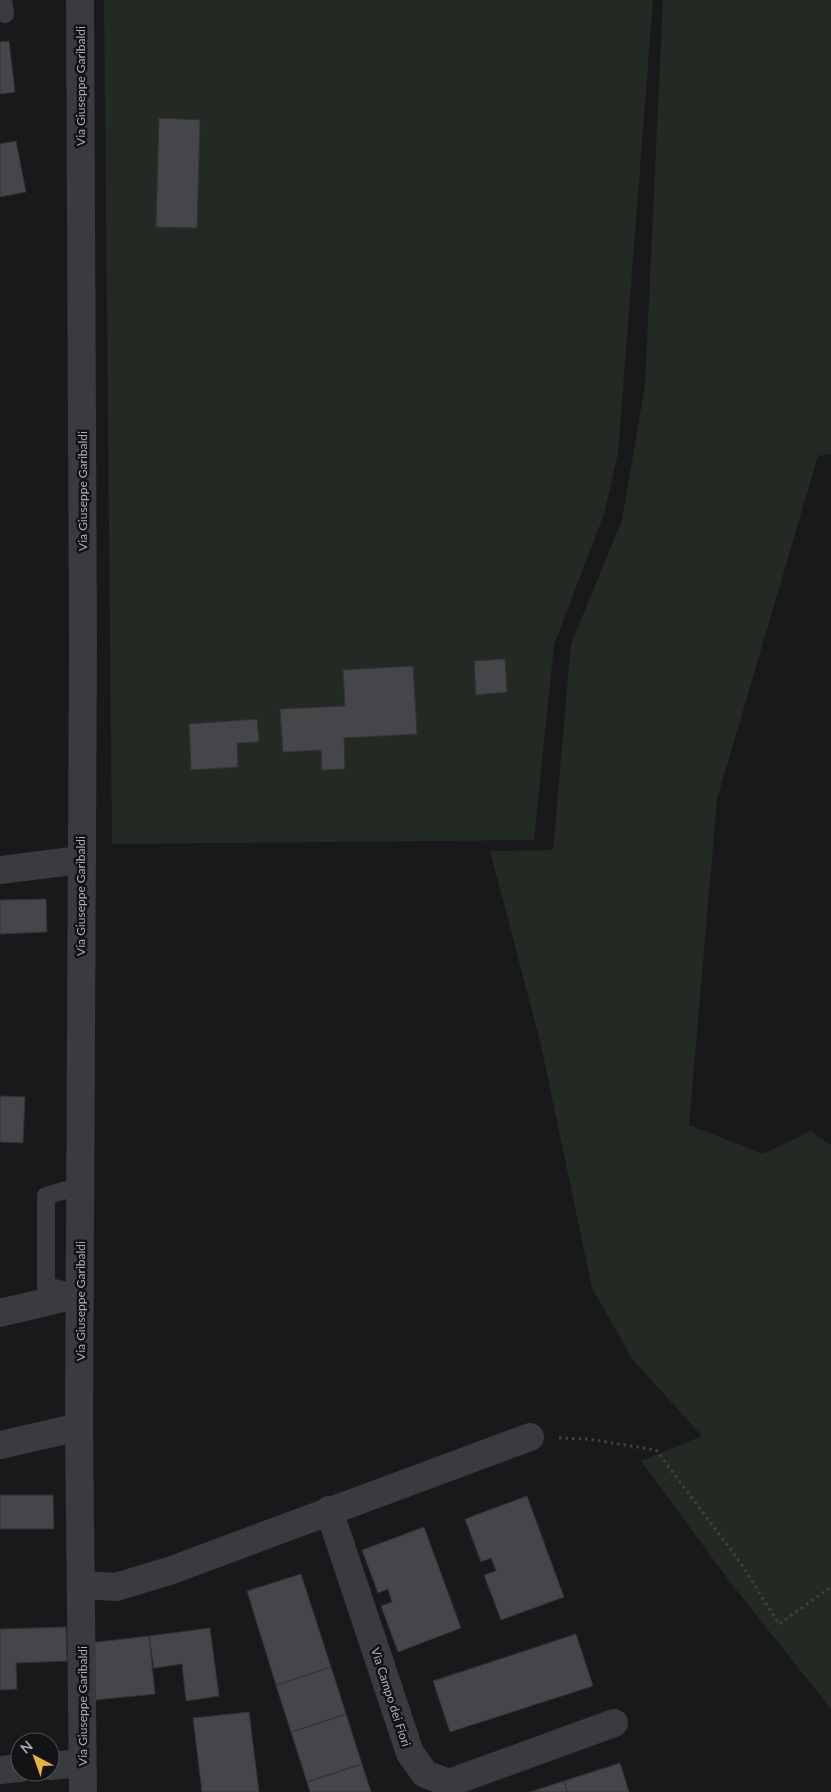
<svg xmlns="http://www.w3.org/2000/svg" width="831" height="1792" viewBox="0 0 831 1792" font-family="Lato,sans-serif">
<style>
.green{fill:#232a24}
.building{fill:#46464a;stroke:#333336}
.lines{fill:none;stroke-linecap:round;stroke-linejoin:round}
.path{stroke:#404146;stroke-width:3;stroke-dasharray:2.5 4;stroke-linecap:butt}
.service{stroke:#3a3b3f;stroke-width:18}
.minor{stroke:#3a3b3f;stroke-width:28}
.tertiary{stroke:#3a3b3f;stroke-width:28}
.labels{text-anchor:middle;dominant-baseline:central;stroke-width:5;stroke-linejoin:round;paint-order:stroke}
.street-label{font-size:12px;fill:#acb0b9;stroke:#131315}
</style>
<rect width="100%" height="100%" fill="#19181a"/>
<!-- green -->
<path class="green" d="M104 0H653L618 454 604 514 554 645 534 840 112 844Z
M663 0H831V454L818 456 717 799 689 1125 763 1154 811 1131 831 1145V1709L727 1578 641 1461 702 1436 633 1360 592 1288 541 1045 490 851 553 850 571 644 622 520 645 385Z"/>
<!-- building -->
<path class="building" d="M9 41 15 92 0 94V42Z
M159 118 200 120 197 228 156 227Z
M16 141 26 192 0 197V144Z
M505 659 507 692 476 695 474 661Z
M413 666 417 734 344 738 345 769 322 770 321 750 283 752 280 709 345 706 343 670Z
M257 719 259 742 237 743 238 767 191 770 189 724Z
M46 899 47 932 0 934V900Z
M0 1096 25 1097 23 1143 0 1142Z
M0 1495H53L54 1529H0Z
M527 1496 564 1597 501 1620 484 1575 496 1571 491 1558 481 1562 465 1519Z
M424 1527 461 1628 398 1652 381 1606 392 1602 388 1589 378 1593 362 1550Z
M301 1574 331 1667 276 1685 247 1591Z
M66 1627 67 1661 16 1663 17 1689 0 1690V1629Z
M210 1628 219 1696 186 1701 182 1664 154 1668 149 1636Z
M576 1634 593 1686 450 1732 433 1681Z
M149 1636 155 1694 95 1700 89 1643Z
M331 1667 346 1714 291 1732 276 1685Z
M249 1712 259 1792H202L193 1718Z
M346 1714 362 1764 307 1782 291 1732Z
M620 1763 629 1792H567L564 1781Z
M362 1764 371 1792H310L307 1782Z
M564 1781 567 1792H530Z"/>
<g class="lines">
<!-- path -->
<path class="path" d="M559 1438 588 1439 656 1450 740 1562 779 1624 831 1587"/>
<!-- service -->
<path class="service" d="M3 0 5 14
M72 1292 46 1286V1196L79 1186"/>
<!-- minor -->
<path class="minor" d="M0 870 80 860
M0 1313 80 1294
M0 1445 79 1427
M329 1510 410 1753 425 1774 449 1783 614 1723
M82 1585 116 1587 169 1571 530 1437
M50 1766 82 1763
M0 1770 20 1768"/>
<!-- tertiary -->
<path class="tertiary" d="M80 0 83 646 79 1427 83 1792"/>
</g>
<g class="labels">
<!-- street labels -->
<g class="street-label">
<text transform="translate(80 86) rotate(-90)">Via Giuseppe Garibaldi</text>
<text transform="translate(82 491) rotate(-90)">Via Giuseppe Garibaldi</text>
<text transform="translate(80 896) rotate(-90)">Via Giuseppe Garibaldi</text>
<text transform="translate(80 1301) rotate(-90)">Via Giuseppe Garibaldi</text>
<text transform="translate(391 1697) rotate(72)">Via Campo dei Fiori</text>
<text transform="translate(82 1706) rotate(-90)">Via Giuseppe Garibaldi</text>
</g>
</g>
<!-- north arrow -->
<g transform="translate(35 1757) rotate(319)"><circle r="24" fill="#131315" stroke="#505257"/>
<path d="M0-4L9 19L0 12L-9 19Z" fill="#e5b246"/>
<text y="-8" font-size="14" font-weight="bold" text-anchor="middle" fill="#acb0b9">N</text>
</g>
</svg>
